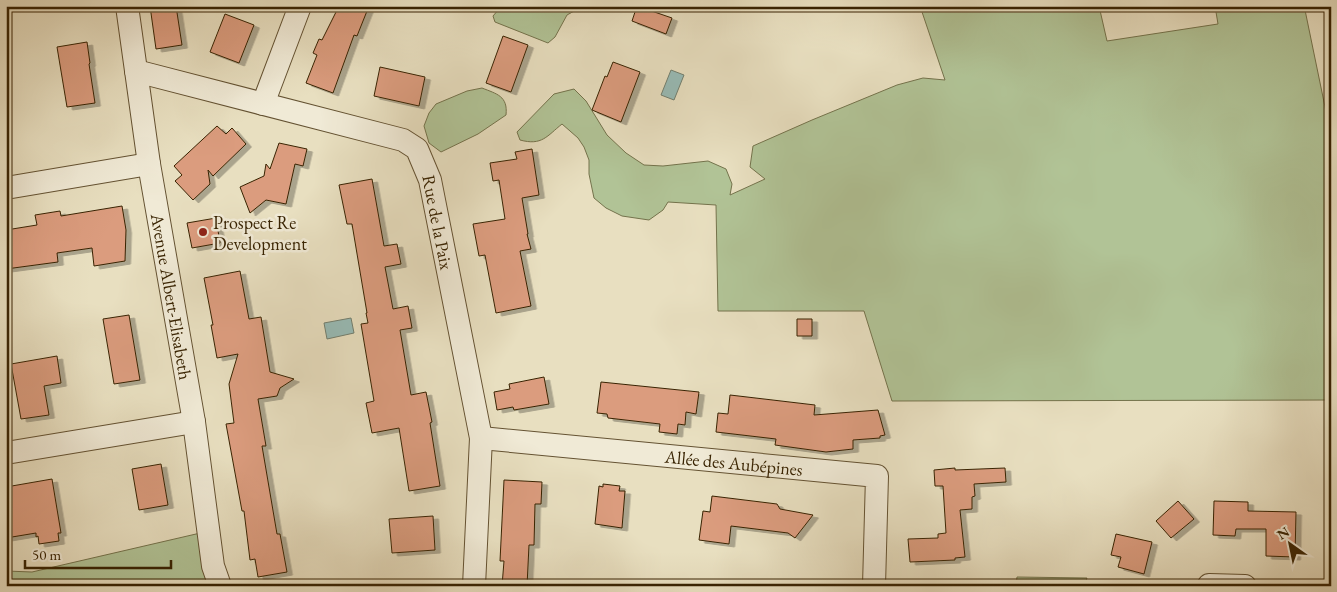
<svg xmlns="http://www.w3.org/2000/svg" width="1337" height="592" viewBox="0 0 1337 592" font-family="'EB Garamond',serif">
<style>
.green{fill:#b1c396;stroke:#74734c}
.water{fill:#98bcb7;stroke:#727f6f}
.building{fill:#db9c7e;stroke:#382302;filter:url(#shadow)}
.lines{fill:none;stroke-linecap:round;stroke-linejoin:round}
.minor-casing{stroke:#645232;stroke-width:24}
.minor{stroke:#f0ead6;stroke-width:22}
.poi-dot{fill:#8f2418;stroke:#f0ead6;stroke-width:2}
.labels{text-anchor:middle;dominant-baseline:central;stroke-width:5;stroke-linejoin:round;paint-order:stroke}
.poi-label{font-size:18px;fill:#382302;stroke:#f0ead6;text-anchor:start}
.street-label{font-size:18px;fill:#382302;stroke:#f0ead6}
</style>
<defs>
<filter id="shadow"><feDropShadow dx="5.5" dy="3" stdDeviation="0" flood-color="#0004"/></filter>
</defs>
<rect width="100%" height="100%" fill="#e8dfc0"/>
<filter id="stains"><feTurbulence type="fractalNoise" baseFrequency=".004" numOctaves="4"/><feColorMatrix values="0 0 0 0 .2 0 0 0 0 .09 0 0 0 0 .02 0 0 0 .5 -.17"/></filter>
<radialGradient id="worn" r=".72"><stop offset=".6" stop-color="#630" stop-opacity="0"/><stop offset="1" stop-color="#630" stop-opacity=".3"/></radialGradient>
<!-- green -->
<path class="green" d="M503 6H577L576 10 567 15 555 37 548 43 495 22 493 16 499 9Z
M920 6H1099L1107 41 1218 24 1215 6H1330L1305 10 1331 136V400L892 401 864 311H718L716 205 668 202 663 210 649 220 622 216 606 208 594 198 589 174V160L584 147 578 138 562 124C547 136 542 146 520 140L517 132 554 94 574 89 586 101 607 135 626 153 644 165 663 166 708 161 726 169 732 184 730 195 765 179 750 167 753 146 812 120 897 85 923 78 945 80Z
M482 88C497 94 508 96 506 115L478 134 441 152 429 143 424 126 429 113 436 104 467 91Z
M209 531 220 586H6V571L32 572Z
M1017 577 1087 578 1084 586H1016Z"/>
<!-- water -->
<path class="water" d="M671 70 684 75 674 100 661 95Z
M351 318 354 333 327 339 324 323Z"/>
<!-- building -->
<path class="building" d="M150 6H176L182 45 156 49Z
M339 6H369L357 36 354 35 333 93 306 83 317 55 313 53 319 39 322 40Z
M637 6 672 18 666 34 632 21Z
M225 14 254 25 239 63 210 52Z
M503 36 528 45 511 92 486 83Z
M87 42 90 63 89 64 95 103 67 107 57 47Z
M613 62 640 72 621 122 592 110 605 76 607 77Z
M380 67 425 77 419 106 374 96Z
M217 126 226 134 232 128 246 144 213 176 208 170 210 184 193 200 175 181 182 175 174 166Z
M279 143 307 149 303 166 295 164 286 204 266 200 250 213 240 187 264 176 266 164 270 169Z
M532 149 539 195 522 198 528 234H527L531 249 520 251 531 306 496 313 485 255 479 256 473 224 505 219 499 180 493 181 490 163 517 159 515 152Z
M372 179 384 246 397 244 401 264 385 267 393 309 408 306 412 328 400 330 411 395 426 392 432 422 430 423 440 486 409 491 399 428 372 433 366 403 374 401 361 324 368 323 366 313H367L352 224H347L339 185Z
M122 206 126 230 125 261 94 266 92 248 57 253 58 262 6 269V230L37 225 35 215 60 211 61 216Z
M216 218 220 243 192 248 187 223Z
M240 271 249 319 261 317 270 372 294 379 280 388 277 396 258 399 266 446H262L277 534H280L287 572 258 577 255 559 250 560 244 511H242L226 424 234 423 229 384 238 354 217 358 211 325H213L204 278Z
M129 315 140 380 114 384 103 319Z
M797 319H812V336H797Z
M57 356 61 383 44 386 49 415 21 419 11 364Z
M544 377 549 404 514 410 513 407 497 410 494 392 510 389 509 384Z
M601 382 699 392 696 414 686 412 685 425 678 424 677 434 659 432 660 424 608 418 607 414 597 413Z
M730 395 815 405 814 415 878 410 885 435 880 436V438L853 440V449L826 452 775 445 776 439 716 432 718 413 728 414Z
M161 464 168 505 139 510 132 469Z
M955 468V470L1005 468 1006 482 974 484 975 496 972 497V509L960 510 965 557 955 558V560L910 562 908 539 938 538V534L946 533 943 486H935L934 470Z
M52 479 61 533H58L59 541 39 544 38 536 36 537V533L6 538V487Z
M504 480 542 482 541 504H535L534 545H529L527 586H502L504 561H500Z
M603 484 620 486 619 491H625L622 528 595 524 599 486 603 487Z
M712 496 777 504 780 509 813 515 795 538 788 533 731 526 729 544 699 540 703 511 710 512Z
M1178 501 1194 519 1171 538 1156 521Z
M1214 501 1248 502V511L1296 512 1295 557 1266 556V529H1236L1235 536 1213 535Z
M433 516 435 550 392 553 389 519Z
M1116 534 1152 542 1144 574 1118 567 1121 557 1111 555Z"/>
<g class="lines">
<defs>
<g id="minor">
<path id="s1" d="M127 6 149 164 194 422 213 566 220 586"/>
<path id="s2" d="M136 71 403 140 417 149 430 180 481 438 474 586"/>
<path d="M263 104 300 6"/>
<path d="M6 188 149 164"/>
<path id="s3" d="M481 438 877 476 874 586"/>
<path d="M6 453 194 422"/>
<path d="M1209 585 1245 586"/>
</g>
</defs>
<!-- minor casing -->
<use href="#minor" class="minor-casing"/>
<!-- minor -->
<use href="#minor" class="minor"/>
</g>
<!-- markers -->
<circle class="poi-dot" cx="203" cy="232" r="5"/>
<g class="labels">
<!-- poi labels -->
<g class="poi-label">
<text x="213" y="222">Prospect Re<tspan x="213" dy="21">Development</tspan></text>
</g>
<!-- street labels -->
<g class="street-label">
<text stroke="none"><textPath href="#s2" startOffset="369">Rue de la Paix</textPath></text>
<text stroke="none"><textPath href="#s1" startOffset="294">Avenue Albert-Elisabeth</textPath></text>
<text stroke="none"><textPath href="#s3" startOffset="254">Allée des Aubépines</textPath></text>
</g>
</g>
<!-- margin -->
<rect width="1337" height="592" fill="none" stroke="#e8dfc0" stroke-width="25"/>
<rect x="8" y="8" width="1322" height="577" fill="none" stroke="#382302" stroke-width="2.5"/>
<rect x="12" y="12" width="1312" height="567" fill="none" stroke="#382302"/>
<!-- north arrow -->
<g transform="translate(1290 544) rotate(327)" stroke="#f0ead6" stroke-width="4" paint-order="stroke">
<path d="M0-4L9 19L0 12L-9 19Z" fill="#382302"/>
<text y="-8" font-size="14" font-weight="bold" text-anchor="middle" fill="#382302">N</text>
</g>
<!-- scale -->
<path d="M25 560v8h146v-8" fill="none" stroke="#382302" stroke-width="2.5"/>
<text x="32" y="560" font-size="15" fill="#382302" stroke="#f0ead6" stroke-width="4" paint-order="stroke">50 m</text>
<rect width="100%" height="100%" filter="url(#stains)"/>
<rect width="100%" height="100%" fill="url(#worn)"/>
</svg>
